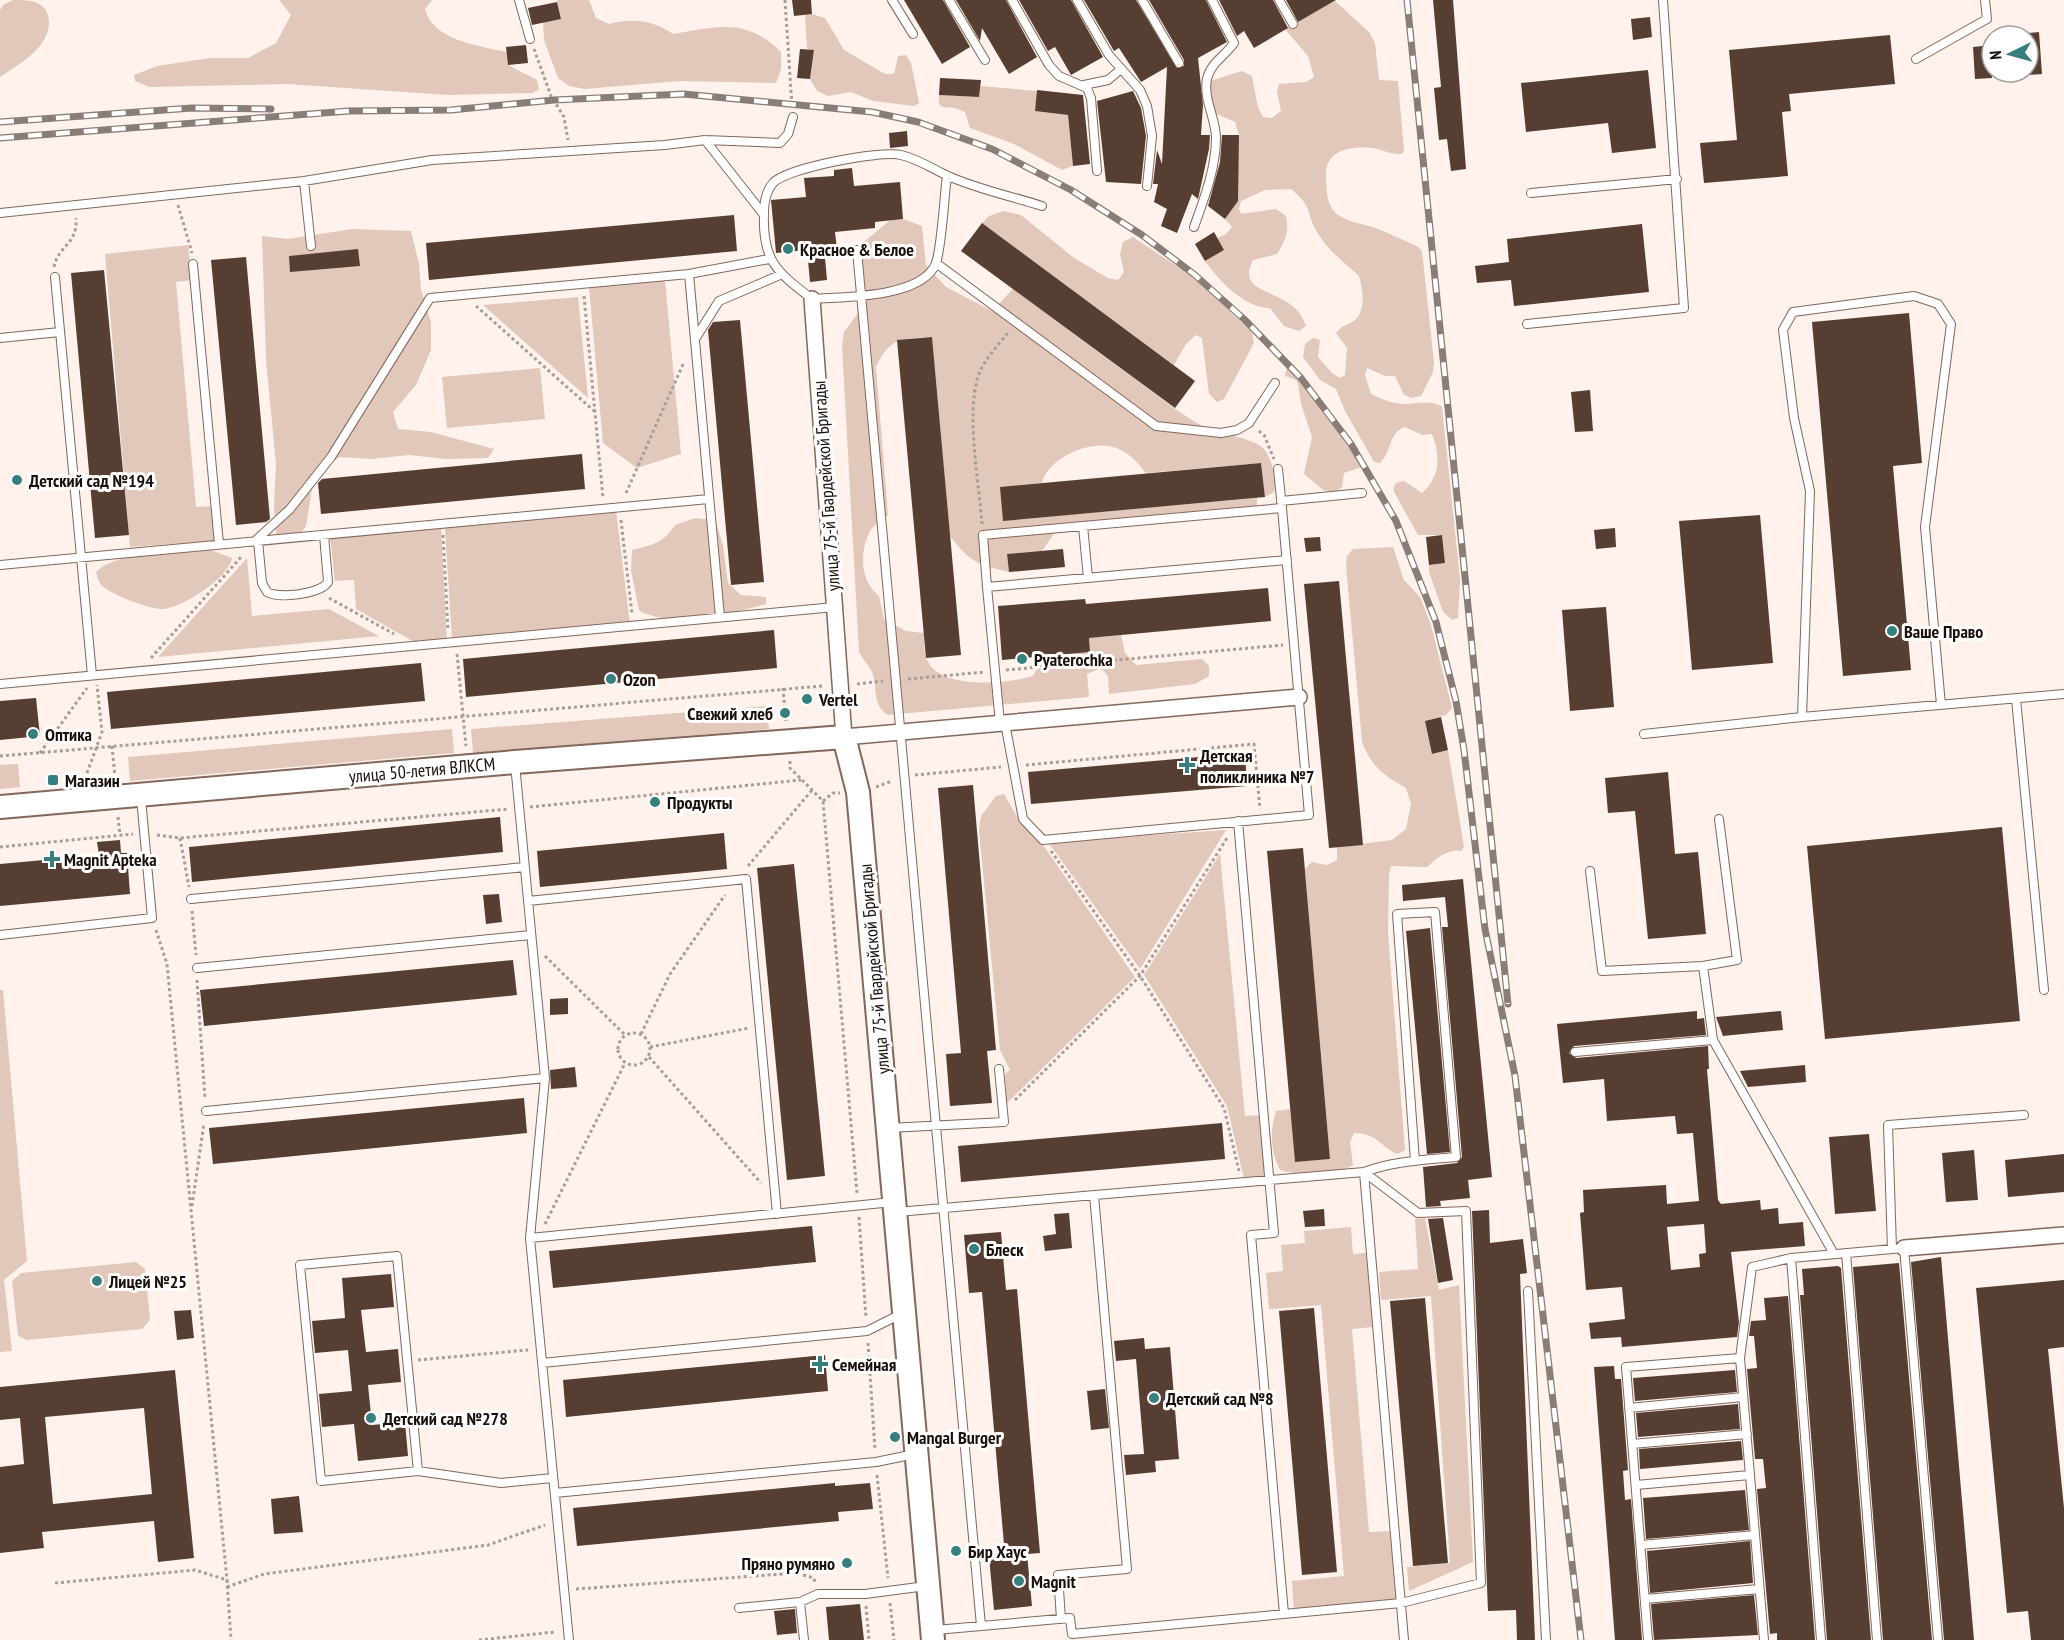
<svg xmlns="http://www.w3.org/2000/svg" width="2064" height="1640" viewBox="0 0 2064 1640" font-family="'PT Sans Narrow',sans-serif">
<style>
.green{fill:#e2c7bb}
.building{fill:#573e33;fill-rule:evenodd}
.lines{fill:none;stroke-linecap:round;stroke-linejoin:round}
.lane-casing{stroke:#82675a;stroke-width:10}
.street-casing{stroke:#82675a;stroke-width:18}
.secondary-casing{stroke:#82675a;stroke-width:26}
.path{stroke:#a89d97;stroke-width:3;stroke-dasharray:3 3;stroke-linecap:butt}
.lane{stroke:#fff;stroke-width:8}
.street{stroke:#fff;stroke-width:15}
.secondary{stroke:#fff;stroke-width:22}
.rail-casing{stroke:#887d77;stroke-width:7}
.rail{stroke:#fff;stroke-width:4.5;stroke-dasharray:14;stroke-linecap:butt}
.poi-dot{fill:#367f7f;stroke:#fff;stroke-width:2}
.labels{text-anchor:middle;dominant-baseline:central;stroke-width:6;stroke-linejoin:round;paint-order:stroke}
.poi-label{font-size:18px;font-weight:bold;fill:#1a100b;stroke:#fff;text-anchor:start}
.street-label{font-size:18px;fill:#1a100b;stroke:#fff}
</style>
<rect width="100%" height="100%" fill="#fff2ec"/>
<!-- green -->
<path class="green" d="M13 0C28 0 43 0 48 15 55 44 21 63 0 77V10L3 5Z
M279 0H432L425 9C432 40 479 46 507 52L508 65 537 80 539 89 533 93 448 95 287 84 149 87 135 81 134 75 157 66 210 58H248L276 43 291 15Z
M557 0H589L596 18 609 24C632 18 653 20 673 34 717 27 746 17 781 52V69L776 83 679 81 585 89 569 86 558 78 544 40 543 22 561 19Z
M1335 1 1369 32 1375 43 1379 80 1398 81 1404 151 1402 154C1391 155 1382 149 1371 148 1351 146 1326 150 1326 174 1326 213 1333 217 1369 226 1380 229 1392 235 1403 240 1410 243 1418 245 1422 251L1434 362 1433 372 1421 396 1412 398 1404 395 1395 376H1385L1367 368 1365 375 1371 394C1382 399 1393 404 1404 404 1418 404 1430 399 1442 407L1460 579 1458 618 1452 620 1443 612 1429 572V565L1445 563 1442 535H1418L1393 490 1396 483 1404 481 1422 493C1440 477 1441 457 1432 434L1422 435 1405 427C1388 433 1392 452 1380 463L1374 462 1345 411 1336 389 1320 380 1303 357 1305 344 1313 338 1320 340 1318 357 1332 373 1340 378 1345 375 1347 348 1336 333C1341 326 1345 326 1352 322 1367 313 1363 291 1359 276 1344 262 1328 251 1317 232 1305 211 1314 208 1291 189L1265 190 1241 201 1239 209 1241 214 1276 209 1286 216C1289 232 1286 240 1277 254L1253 260C1233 299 1294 285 1306 326L1299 331 1284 326 1270 308C1245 308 1219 281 1205 261L1224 250 1217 238 1225 235 1232 227 1225 219 1234 206 1239 135 1235 122 1214 113 1210 101V81L1242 71 1252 76 1258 108 1263 117 1272 118 1281 111 1277 92 1279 84 1306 82 1314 77 1308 56 1285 29Z
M805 14H812L825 18 844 50 885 74H894L898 56 906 55 911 63 919 103 914 106 873 101 851 92 828 96 817 91 810 79 814 51 807 49Z
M980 86 1037 91 1035 111 1068 115 1073 166 1062 170 1014 144 970 128 965 112 955 108 942 107 939 104V95L979 97Z
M1003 211 1021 215 1074 258 1108 278 1118 280 1124 272 1120 254 1123 242 1133 237 1193 277 1252 332 1254 343 1224 399 1217 402 1209 394 1202 338 1196 335 1186 344 1174 365 982 223 989 216Z
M903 219 922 226 926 265 946 287 992 311 1013 289C1051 317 1090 346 1128 374 1153 392 1177 412 1204 427 1220 435 1255 438 1264 449 1272 459 1277 479 1274 492L1265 497 1261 463 1146 473C1137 462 1128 451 1113 447 1089 440 1048 458 1042 483L1001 487 1003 520 1257 498V507L1068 526 1055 532 1042 551 1007 554 1009 572C976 564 970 562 950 536L932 337C903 339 890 336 876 367L888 515C882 520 874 525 870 531 859 553 860 581 879 596L884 619 906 631 924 633C924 640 924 650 926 657 936 691 1007 684 1033 676L1043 657 1090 652 1089 638 1121 635 1125 653 1136 665 1202 659 1209 666V676L1195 684 1109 694 1108 676 1101 668 1087 674 1089 697 888 715C869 702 880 685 870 668 866 662 862 658 859 652L842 346 844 332 867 301 861 253 864 242 890 220Z
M352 229 411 231 419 264 421 290 431 322V350L416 385 393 412 398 429 431 432 494 449 488 458 446 459 409 455 371 459 340 457 315 470 306 526 301 533 276 535 274 506 276 464 266 360 262 236 288 239Z
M188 245 192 280 176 282 196 507 213 506 215 541 130 547 105 254Z
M665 280 681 454 637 468 603 443 589 287Z
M578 297 588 398 483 305Z
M1287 365C1316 393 1342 431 1362 467L1344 473 1342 487 1336 492 1323 490 1304 474 1312 437 1301 404 1298 384 1296 380 1285 376Z
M540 368 545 419 447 428 442 377Z
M616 511 630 624 452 640 445 528Z
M695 518 715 520 723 545 728 583 741 595 766 597V604C737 613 663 628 639 610L631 571 632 550C652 545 664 543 675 525Z
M441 527 447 641 414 642 356 609 354 580 335 581 330 537Z
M1393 547 1404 580 1420 597 1431 625 1452 708 1446 715 1425 721 1432 754 1448 750 1464 847 1461 851C1447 849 1437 858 1427 867L1391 866 1389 875 1388 933 1405 1150 1397 1154C1379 1146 1379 1134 1354 1133L1350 1142 1353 1165C1335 1177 1300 1176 1280 1170 1270 1151 1270 1131 1276 1111L1290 1109 1295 1162 1330 1159 1305 869 1312 862 1327 865 1337 860V847L1392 840 1406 829 1411 804 1406 788C1384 776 1371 766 1362 742L1346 566 1347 556 1353 549Z
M208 549 232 558C230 577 180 610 161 609 147 608 111 595 101 585 99 582 97 576 96 572 117 551 178 552 208 549Z
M247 558 252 616 329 609 379 636 158 657Z
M767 706 769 729 473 753 471 729Z
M452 729 454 753 130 781 128 757Z
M18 764 20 787 0 789V765Z
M1004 794 1020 822 1041 842 1135 977 1006 1104 1005 1074 1010 1070 1000 1050 979 830 981 816 996 796Z
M1226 830 1140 969 1048 842Z
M1220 854 1245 1116 1261 1115 1267 1178 1244 1179 1227 1106 1144 975Z
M0 990H3L27 1261 4 1280 12 1351 0 1352Z
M1425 1218 1439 1290 1459 1285 1473 1562 1409 1591 1407 1567 1450 1563 1431 1296 1381 1300 1379 1272 1418 1269 1415 1219Z
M1351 1227 1353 1254 1366 1253 1373 1327 1352 1329 1369 1532 1394 1531 1400 1602 1294 1611 1292 1581 1344 1576 1321 1305 1269 1309 1266 1273 1283 1271 1281 1245 1305 1243 1304 1231Z
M136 1262 145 1269 150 1320 142 1329 27 1340 18 1336 12 1281 21 1273Z"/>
<!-- building -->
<path class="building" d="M792 0H811L812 14 794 16Z
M904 0H943L970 47 942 64Z
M956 0H1006L1037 57 1009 74 982 28 980 41Z
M1019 0H1071L1103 57 1071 75 1055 47 1048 51Z
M1084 0H1136L1177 68 1184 66V60L1149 0H1206L1227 42 1198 58 1203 105 1201 135H1210L1209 149 1198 199 1192 194 1177 233 1161 226 1167 209 1154 202 1158 184H1153L1157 150 1162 164 1167 67 1141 82 1119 48 1114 51Z
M1219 0H1273L1288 28 1254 48 1244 31 1237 36Z
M1286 0H1336L1298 22Z
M1433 0H1453L1466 169 1451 171 1447 139 1439 140 1434 88 1441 87Z
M557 2 561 19 532 25 528 8Z
M1650 17 1652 37 1633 40 1631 19Z
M2039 32 2042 74 2028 75V33Z
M1890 35 1895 84 1789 94 1791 111 1782 112 1788 176 1704 183 1700 143 1737 140 1729 50Z
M526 45 528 63 508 65 506 47Z
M1992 45V78L1975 79 1973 47Z
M800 49 814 50 810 79 797 78Z
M1648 70 1656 148 1612 153 1608 123 1526 132 1521 83Z
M940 78 981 80 979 97 939 95Z
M1037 90 1083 95 1090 164 1073 166 1068 115 1035 111Z
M1133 91 1141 108 1146 136 1141 184 1106 182 1097 101Z
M907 131 908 146 890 148 889 133Z
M1222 135H1239L1238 201 1225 219 1208 206 1220 162Z
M852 168 854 186 900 182 903 219 875 222V228L835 232 838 257 825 258 827 280 810 282 807 250 776 253 771 200 806 197 804 178 834 176V170Z
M734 215 737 251 429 280 426 243Z
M982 223 1195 381 1175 408 961 251Z
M1642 224 1649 292 1514 306 1511 280 1477 283 1475 266 1509 262 1507 239Z
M1214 232 1224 250 1205 261 1195 244Z
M358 249 360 266 290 272 289 256Z
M246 257 270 519 266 522 236 525 211 260Z
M104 270 129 535 95 538 71 273Z
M1909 313 1922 463 1893 466 1911 670 1843 676 1812 322Z
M740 320 764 582 731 585 708 330 713 322Z
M932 337 961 655 926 658 897 340Z
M1590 390 1593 431 1575 432 1571 392Z
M582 454 585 489 321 514 318 483 322 479Z
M1261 463 1265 497 1003 521 1000 487Z
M1760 515 1773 663 1692 670 1679 521Z
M1615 528 1616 547 1596 549 1594 530Z
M1442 535 1445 563 1429 565 1426 537Z
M1320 537 1321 551 1306 552 1304 538Z
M1063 549 1065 567 1009 572 1007 554Z
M1339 581 1363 845 1329 848 1304 584Z
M1268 588 1271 621 1089 638 1090 652 1002 660 998 606 1085 599 1086 604Z
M1606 607 1614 707 1570 711 1562 610Z
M774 630 777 668 466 697 463 659Z
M421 663 425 701 111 729 107 692Z
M36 698 40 736 0 740V701Z
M1441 717 1448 750 1432 754 1425 721Z
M1245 753 1247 786 1031 804 1028 772Z
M1668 772 1675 854 1698 852 1706 934 1648 939 1635 811 1608 813 1605 778Z
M973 785 996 1050 987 1051 992 1103 950 1106 946 1054 961 1053 938 788Z
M500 817 503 852 192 882 189 847Z
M2002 827 2020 1021 1825 1039 1807 846Z
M724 833 727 869 540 887 537 851Z
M120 840 121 853H127L130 894 0 906V864L99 855 97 842Z
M1303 848 1330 1159 1295 1162 1267 851Z
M794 864 825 1176 787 1180 757 868Z
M1463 879 1492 1177 1468 1180 1470 1198 1440 1201 1441 1206 1426 1207 1423 1167 1457 1163 1462 1157 1442 927H1448L1445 897 1403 901 1402 885Z
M499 894 502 922 486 924 483 895Z
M1430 928 1450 1152 1427 1154 1406 931Z
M513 960 517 995 204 1026 200 990Z
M568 998V1014L550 1015V999Z
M1697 1011V1019L1704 1018 1706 1035 1574 1046 1569 1053 1576 1058 1708 1046 1709 1069H1707L1718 1200 1721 1204 1760 1200 1761 1210 1778 1208 1779 1224 1803 1222 1805 1246 1731 1252 1739 1322 1737 1337 1622 1347 1621 1337 1591 1339 1589 1323 1625 1319 1622 1287 1586 1290 1580 1213 1584 1212 1583 1190 1666 1185 1667 1204 1699 1201 1693 1133 1677 1134 1675 1116 1607 1121 1604 1079 1563 1083 1557 1024ZM1704 1224 1706 1253 1699 1254 1700 1267 1671 1270 1667 1227Z
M1781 1011 1783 1030 1723 1036 1716 1017Z
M1805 1065 1806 1082 1748 1087 1740 1071Z
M575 1067 577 1087 551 1089 550 1070Z
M524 1098 527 1133 213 1164 209 1128Z
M1222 1123 1225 1159 961 1182 958 1146Z
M1869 1134 1876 1211 1835 1214 1829 1137Z
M1974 1150 1978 1200 1946 1202 1942 1153Z
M2064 1154V1192L2008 1197 2005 1160Z
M1324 1209 1325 1226 1305 1227 1303 1211Z
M1489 1210 1490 1243 1523 1239 1527 1273 1520 1274 1535 1640H1517L1516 1610 1488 1611 1472 1211Z
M1069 1213 1072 1248 1045 1251 1043 1236 1056 1234 1054 1214Z
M1443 1218 1453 1280 1438 1283 1428 1219Z
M812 1226 816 1262 553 1288 549 1251Z
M1001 1232 1006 1290 1017 1289 1040 1553 1027 1554 1032 1606 994 1610 989 1557 1005 1556 982 1292 969 1293 964 1235Z
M1941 1257 1974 1640H1944L1911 1262Z
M1899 1263 1932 1640H1883L1853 1267Z
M1838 1266 1841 1268 1871 1640H1827L1800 1295H1804L1802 1269Z
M391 1274 394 1307 361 1310 366 1352 398 1349 401 1382 368 1385 372 1425 405 1422 408 1456 358 1461 354 1424 322 1427 319 1394 352 1391 348 1350 315 1353 312 1321 345 1318 342 1278Z
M2064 1280V1347L2048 1349 2064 1508V1640H2031L2028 1611 2007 1613 1976 1288Z
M1788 1296 1815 1640H1777V1633L1770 1634 1757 1489 1766 1488 1763 1459H1755L1747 1369 1757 1368 1754 1336H1749L1751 1321 1766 1320 1764 1298Z
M1425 1298 1448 1563 1413 1566 1390 1301Z
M1314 1308 1337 1572 1302 1575 1279 1311Z
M191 1310 194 1338 177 1340 174 1311Z
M1144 1338 1145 1349 1170 1347 1179 1459 1155 1461 1156 1472 1126 1475 1124 1455 1144 1454 1136 1359 1116 1361 1114 1341Z
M825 1355 828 1391 566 1417 563 1380Z
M1614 1366 1615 1379H1621L1628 1470 1623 1471 1625 1500 1631 1499 1642 1640H1615L1594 1367Z
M175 1370 194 1558 158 1562 154 1521 42 1532 44 1548 0 1553V1467L24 1464 20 1418 0 1420V1387ZM144 1408 152 1494 53 1504 45 1417Z
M1735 1370 1737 1392 1635 1401 1633 1378Z
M1105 1389 1109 1428 1091 1430 1087 1391Z
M1738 1404 1740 1429 1638 1437 1636 1413Z
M1741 1441 1743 1460 1640 1469 1639 1449Z
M835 1483V1486L870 1483 873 1509 838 1512 839 1521 577 1546 573 1508Z
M1745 1490 1749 1530 1646 1539 1643 1498Z
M299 1496 303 1532 274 1534 271 1499Z
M1750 1541 1753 1583 1650 1593 1647 1551Z
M1754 1595 1758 1635 1654 1640 1651 1604Z
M860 1604 864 1640H829L826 1607Z
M795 1609 797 1633 777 1635 774 1611Z"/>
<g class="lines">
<defs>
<path id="lane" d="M519 0 530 39
M892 0 913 34
M949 0 985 60
M1012 0 1049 65 1059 76 1087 88 1091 98 1097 171
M1077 0 1109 55 1140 90 1147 106 1152 136 1147 186
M1142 0 1179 63
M1279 0 1293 24
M1916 59 1987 19 1985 0
M1084 85 1108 80 1120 70
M705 140 764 215
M947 176C944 197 942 245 936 263 923 298 843 297 812 299 777 272 762 261 764 213 764 203 766 191 773 183 787 168 880 150 901 155 918 159 931 168 946 175 976 189 1011 196 1042 206
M304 181 311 246
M1531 193 1677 179
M0 213 304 181 432 160 665 145 705 140 780 143 788 134 793 117
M1194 227C1204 199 1216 168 1216 138 1216 118 1203 100 1207 79 1211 62 1225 56 1234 43L1212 0
M857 250 981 1626
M936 263 1156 426 1221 433 1237 430 1249 423 1275 383
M193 264 219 544
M689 274 769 259
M55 277 92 675
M1527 324 1684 308 1663 0
M0 338 60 332
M695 339 719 301 780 275
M1281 501 1362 493
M1083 526 1088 578
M255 541 290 509 331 457 430 298 689 274 720 617
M258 541 262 583 267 592C279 599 321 594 328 582L324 535
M0 565 709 499
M987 587 983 535 1282 508 1278 469
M0 684 835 607
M2016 699 2044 990
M1802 717 1810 491 1794 418 1783 330 1793 312 1914 296 1938 304 1951 324 1925 527 1941 705
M1000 723 987 587 1287 560
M1005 723 1023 819 1043 840 1309 815 1282 508
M1644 734 1802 717 2064 694
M515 764 545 1078 530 1238 569 1640
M1238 821 1274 1233 1251 1235 1284 1614
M1590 871 1602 971 1703 966 1713 1040 1834 1254
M191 899 525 867
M528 901 746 879 777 1214
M0 935 152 918 141 798
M1703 966 1737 960 1719 819
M197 968 531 935
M1575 1052 1713 1040
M206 1111 545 1078
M889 1128 1004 1122 999 1069
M1364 1172 1404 1640
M897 1212 1364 1172C1394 1161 1424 1160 1456 1157L1435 912 1397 914 1415 1161
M530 1238 893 1202
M1892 1249 1888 1125 2024 1115
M1846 1253 1877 1640
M1791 1258 1821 1640
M1528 1291 1546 1640
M542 1363 867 1331 901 1314
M1629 1408 1743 1397
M1632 1444 1747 1434
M418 1471 397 1256 300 1265 321 1481 418 1471 501 1483 553 1478
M1636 1485 1750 1475
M555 1493 876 1462 915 1454
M1641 1545 1755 1535
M1645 1599 1759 1589
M800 1602 804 1640
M739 1608 800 1602 818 1594H865L926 1586
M1061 1619 1058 1575 1127 1569 1094 1195
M936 1630 1070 1618 1072 1634 1401 1603 1481 1583 1466 1211 1418 1213 1364 1172
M1648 1640 1626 1367 1740 1358
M1764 1640 1740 1358 1752 1267 1791 1258 1904 1248 1938 1640"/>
<path id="street" d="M812 299 844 737 1299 697
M1904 1248 2064 1235"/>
<path id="secondary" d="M0 807 515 762 844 737 858 792 933 1640"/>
</defs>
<!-- lane casing -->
<use href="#lane" class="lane-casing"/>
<!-- street casing -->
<use href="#street" class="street-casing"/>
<!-- secondary casing -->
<use href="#secondary" class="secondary-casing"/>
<!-- path -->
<path class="path" d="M785 0 792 106
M534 49 551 96 564 117 568 140
M178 205 192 253
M54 267C58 245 78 245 76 218
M584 296 603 498
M476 306 594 411
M1259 431 1264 435 1274 459
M626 493 684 362
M621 520 632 614
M982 524C979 484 966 414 978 377 983 360 999 345 1009 331
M443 535 448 630
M329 598 394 634
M457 654 466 746
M151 658 242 556
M1006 670 1283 645
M908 679 985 672
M857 684 883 681
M783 688 786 722
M112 746 115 777
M40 753 87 688
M0 756 823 686
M790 761V768L823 801 857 1193
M1026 765 1254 744 1260 809
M87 773 102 732 97 685
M915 775 1001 767
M876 787 892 781
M823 801 833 793H840
M530 807 801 780
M118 817 120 835
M157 835 180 838 509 809
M180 838 189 887
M0 847 133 834
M1051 851 1140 976 1224 1108 1239 1171
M748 866 812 790
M192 911 196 955
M156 930 167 964 227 1580
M545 956 625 1035
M197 980 205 1099
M618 1049a16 16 0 1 1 32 0a16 16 0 1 1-32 0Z
M641 1034 670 974 725 895
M650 1047 749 1028
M649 1057 761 1183
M1015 1100 1140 976 1227 838
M192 1206 204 1123
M859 1217 866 1318
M545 1224 625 1063
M868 1343 875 1450
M418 1360 528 1350
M877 1475 888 1578
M55 1583 195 1570 227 1580 231 1640
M227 1587 264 1574 488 1545 545 1525
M576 1589 796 1573 814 1578 815 1584
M890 1603 894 1640
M866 1606 869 1640
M479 1640 555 1632"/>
<!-- lane -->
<use href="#lane" class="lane"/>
<!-- street -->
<use href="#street" class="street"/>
<!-- secondary -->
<use href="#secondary" class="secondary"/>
<defs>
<path id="rail" d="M1407 0 1508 1004
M0 122 192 108 271 109
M0 138 349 111 451 110 554 100 684 94 872 112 918 122 992 149 1071 190 1142 235 1195 275 1245 320 1301 378 1351 444 1396 521 1436 622 1456 701 1464 750 1485 929 1515 1076 1581 1640"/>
</defs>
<!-- rail casing -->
<use href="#rail" class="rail-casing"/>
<!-- rail -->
<use href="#rail" class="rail"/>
</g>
<!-- markers -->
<g class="poi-dot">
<circle cx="788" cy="249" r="6"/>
<circle cx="17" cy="480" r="6"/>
<circle cx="1892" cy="631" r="6"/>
<circle cx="1022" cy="659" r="6"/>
<circle cx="611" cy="679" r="6"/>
<circle cx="807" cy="699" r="6"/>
<circle cx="785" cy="713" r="6"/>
<circle cx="33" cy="734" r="6"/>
<path d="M1184 756h6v6h6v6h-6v6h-6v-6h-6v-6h6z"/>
<rect x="47" y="774" width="12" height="12" rx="3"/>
<circle cx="655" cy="802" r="6"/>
<path d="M49 850h6v6h6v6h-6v6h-6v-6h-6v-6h6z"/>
<circle cx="974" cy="1249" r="6"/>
<circle cx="97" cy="1281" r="6"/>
<path d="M817 1355h6v6h6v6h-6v6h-6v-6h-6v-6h6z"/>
<circle cx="1154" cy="1398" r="6"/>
<circle cx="371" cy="1418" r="6"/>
<circle cx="895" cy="1437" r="6"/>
<circle cx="956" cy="1551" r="6"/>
<circle cx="847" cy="1563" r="6"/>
<circle cx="1019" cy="1581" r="6"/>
</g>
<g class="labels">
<!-- poi labels -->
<g class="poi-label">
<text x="800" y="249">Красное &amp; Белое</text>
<text x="29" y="480">Детский сад №194</text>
<text x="1904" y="631">Ваше Право</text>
<text x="1034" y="659">Pyaterochka</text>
<text x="623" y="679">Ozon</text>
<text x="819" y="699">Vertel</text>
<text x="773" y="713" text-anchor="end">Свежий хлеб</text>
<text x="45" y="734">Оптика</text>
<text x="1200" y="755">Детская<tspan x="1200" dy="21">поликлиника №7</tspan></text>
<text x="65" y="780">Магазин</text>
<text x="667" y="802">Продукты</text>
<text x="64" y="859">Magnit Apteka</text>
<text x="986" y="1249">Блеск</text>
<text x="109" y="1281">Лицей №25</text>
<text x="832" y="1364">Семейная</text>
<text x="1166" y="1398">Детский сад №8</text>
<text x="383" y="1418">Детский сад №278</text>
<text x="907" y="1437">Mangal Burger</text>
<text x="968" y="1551">Бир Хаус</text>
<text x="835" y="1563" text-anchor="end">Пряно румяно</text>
<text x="1031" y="1581">Magnit</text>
</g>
<!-- street labels -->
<g class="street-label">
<text transform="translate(826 486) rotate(-94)">улица 75-й Гвардейской Бригады</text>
<text transform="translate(422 770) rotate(-5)">улица 50-летия ВЛКСМ</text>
<text transform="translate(874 969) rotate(-95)">улица 75-й Гвардейской Бригады</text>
</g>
</g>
<!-- north arrow -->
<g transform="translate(2010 54) rotate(265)"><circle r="28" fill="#ffffff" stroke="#a39f9d" stroke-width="1.5"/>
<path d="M0-4.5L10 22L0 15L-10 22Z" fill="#367f7f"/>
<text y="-9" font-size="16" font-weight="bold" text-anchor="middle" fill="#1a100b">N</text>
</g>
</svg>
